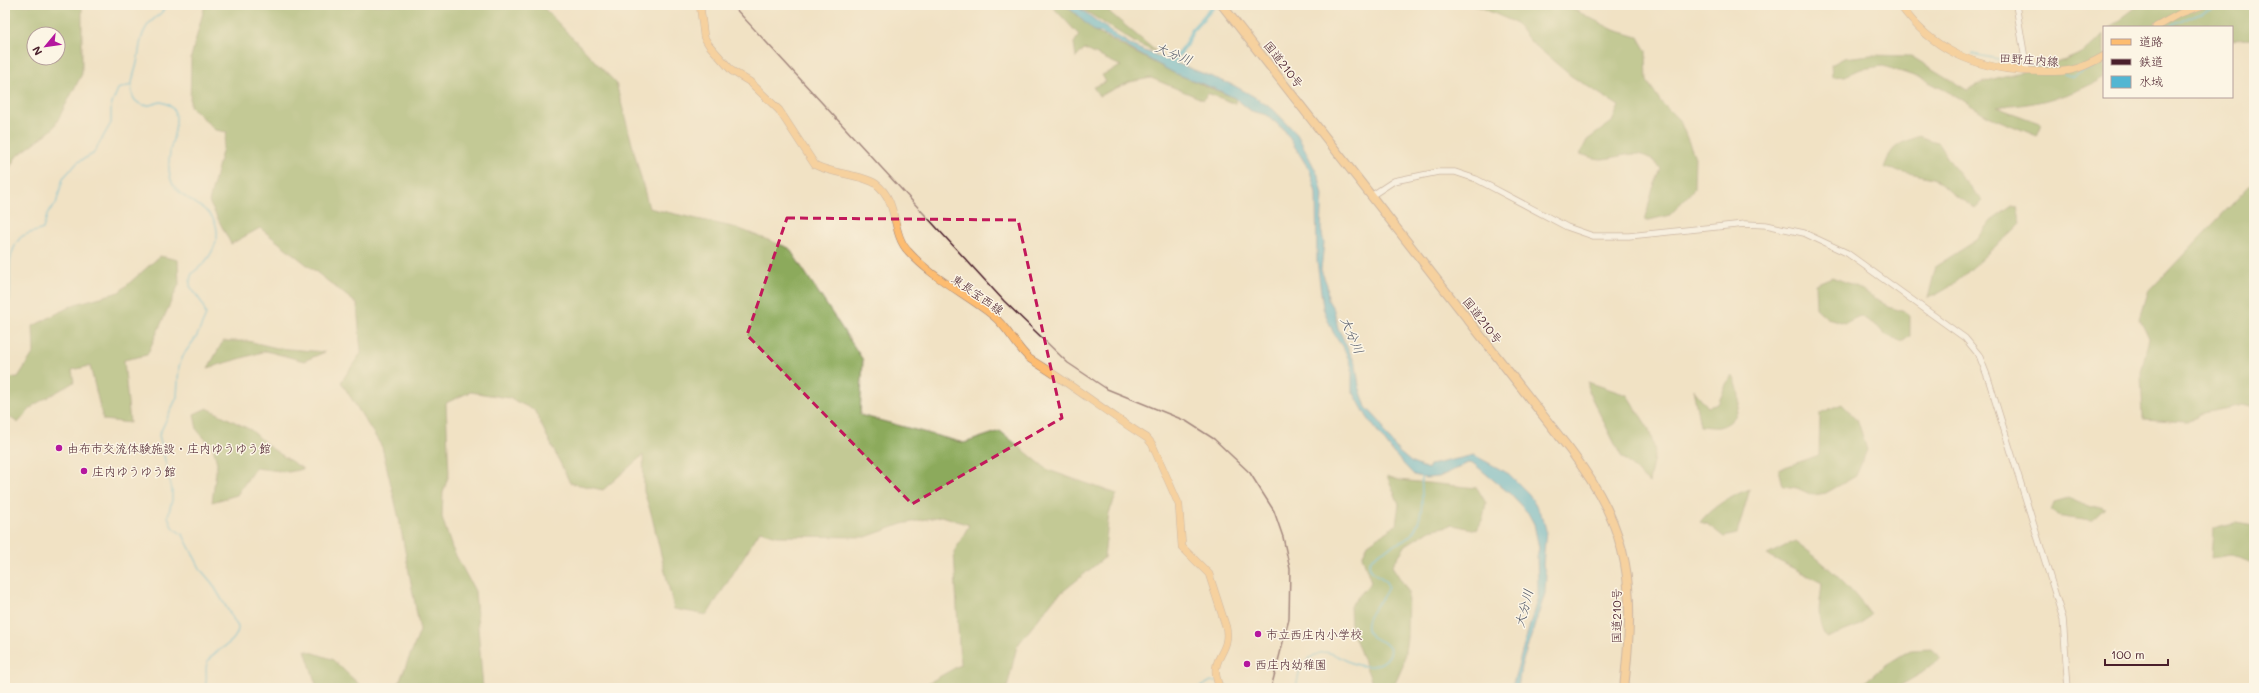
<svg xmlns="http://www.w3.org/2000/svg" width="2259" height="693" viewBox="0 0 2259 693" font-family="Mali,'Klee One',sans-serif">
<style>
.forest{fill:#8caa5c;stroke:#6b6444;fill-rule:evenodd}
.water{fill:#53b6d2;stroke:#4e6a7e}
.lines{fill:none;stroke-linecap:round;stroke-linejoin:round}
.stream{stroke:#53b6d2;stroke-width:1.5}
.canal{stroke:#53b6d2;stroke-width:4.5}
.minor-casing{stroke:#9e8078;stroke-width:7}
.major-casing{stroke:#9e8078;stroke-width:8}
.highway-casing{stroke:#9e8078;stroke-width:10}
.minor{stroke:#fff;stroke-width:5.5}
.major{stroke:#fdbc6f;stroke-width:7}
.highway{stroke:#fdbc6f;stroke-width:8}
.rail{stroke:#4a1f2b;stroke-width:1.5}
.marked{fill:none;stroke:#c2185b;stroke-width:3;stroke-dasharray:8 5;stroke-linejoin:round}
.poi-dot{fill:#b5179e;stroke:#fcf5e5;stroke-width:1.5}
.labels{text-anchor:middle;dominant-baseline:central;stroke-width:3;stroke-linejoin:round;paint-order:stroke}
.street-label{font-size:12px;fill:#4a1f2b;stroke:#fcf5e5}
.poi-label{font-size:12px;fill:#4a1f2b;stroke:#fcf5e5;text-anchor:start}
.water-label{font-size:13px;font-style:italic;fill:#4d5465;stroke:#fcf5e5}
</style>
<rect width="100%" height="100%" fill="#fcf5e5"/>
<filter id="ink" filterUnits="userSpaceOnUse"><feTurbulence type="fractalNoise" baseFrequency=".025" numOctaves="2"/><feDisplacementMap in="SourceGraphic" scale="8" xChannelSelector="R" yChannelSelector="G"/><feConvolveMatrix kernelMatrix="1 2 1 2 8 2 1 2 1" color-interpolation-filters="sRGB"/></filter>
<filter id="wash" filterUnits="userSpaceOnUse"><feTurbulence type="fractalNoise" baseFrequency=".012" numOctaves="4" result="noise"/><feDisplacementMap in="SourceGraphic" scale="16" xChannelSelector="R" yChannelSelector="G"/><feGaussianBlur stdDeviation="0.9" result="paint"/><feColorMatrix in="noise" values="0 0 0 0 0 0 0 0 0 0 0 0 0 0 0 0 0 1.4 0 .05"/><feComposite in="paint" operator="in"/></filter>
<g filter="url(#wash)">
<rect width="100%" height="100%" fill="#f1e2c4"/>
<!-- forest -->
<path class="forest" d="M5 5H82V74L53 129 16 157 5 176ZM34 34H58V58H34Z
M205 5H541L616 83 649 208 737 228 789 248 863 360 860 415 964 443 1000 431 1048 470 1117 494 1109 513 1104 558 1055 598 1017 646 1007 688H888L890 686H923L960 665 954 552 969 525 942 516 902 524 866 537 777 536 760 531 707 615 674 609 651 513 644 492 643 455 603 490 570 483 534 410 509 398 470 392 446 403 449 474 443 493 442 517 452 548 475 591 483 688H385L398 685 420 631 399 519 382 447 341 382 361 353 357 304 260 228 231 244 209 202 227 132 215 130 190 106 191 57Z
M1051 5H1065L1094 31 1174 73 1235 98 1236 104 1207 93 1204 100 1151 78 1130 82 1099 96 1093 87 1106 82 1102 75 1121 66 1084 49 1076 58 1074 43 1079 35Z
M1076 5H1101L1158 53 1137 44Z
M1475 5H1565L1614 30 1638 37 1646 51 1647 81 1661 102 1680 121 1695 157 1694 189 1670 215 1645 221 1652 191 1661 169C1642 145 1626 157 1602 159 1595 159 1587 156 1580 154L1587 140 1612 122 1619 106 1571 76 1530 41 1516 23Z
M2139 5H2254V39L2232 40V27H2110Z
M2104 34V77C2074 96 2032 106 1996 107L2042 124 2037 136 1988 116 1956 96 1923 79 1883 66 1861 69 1845 76 1832 77 1831 65 1844 58 1870 55 1911 56 1967 90C2006 67 2075 72 2104 34Z
M1918 136 1937 142 1960 176 1983 201 1975 208 1954 195 1933 178 1884 168C1892 145 1897 145 1918 136Z
M2254 181V408L2243 405 2204 413 2187 422 2143 419 2141 373 2149 338 2140 319 2148 292Z
M2012 206 2017 207 2021 223C2011 234 2000 242 1989 252 1969 270 1955 288 1928 298L1936 266 1977 240 1991 221Z
M160 256 178 260 179 284 147 355 124 360 130 423 103 420 90 366 72 370 74 382 34 405 18 423 5 414V378L18 377 34 352 33 326 75 304 119 292Z
M1832 277 1856 286 1889 307 1905 312 1910 316V336L1902 342 1884 334 1877 326 1860 316 1845 323 1827 318 1816 308 1815 284Z
M223 341H248L277 348 325 352 304 361 266 351 208 368Z
M1733 376C1742 393 1744 421 1719 427 1714 428 1706 426 1700 426L1693 389 1708 407 1718 404 1726 385Z
M1588 382 1627 395 1649 429 1655 451 1649 483 1621 456 1588 391Z
M1842 404 1858 421 1867 450 1856 476 1826 493 1812 495 1797 488 1783 486 1779 469 1819 455 1820 413Z
M207 408 251 430 271 448 303 469 289 472 255 468 237 495 212 502 217 463 213 448 197 430 194 414Z
M1387 476 1399 480 1477 488 1486 503 1483 518 1477 530 1453 525 1430 530 1406 545 1392 566 1408 591 1407 638 1403 666 1393 688H1374L1351 628 1350 606 1371 582 1362 556 1368 544 1396 525 1399 504Z
M1750 489 1737 534 1724 537 1707 524 1700 522C1713 506 1730 496 1750 489Z
M2068 498 2089 507 2101 506 2105 508 2091 521 2062 517 2051 510 2054 502Z
M2236 523 2254 526V564L2232 555 2211 558 2213 529Z
M1795 541C1825 563 1849 585 1871 615L1861 625 1826 638C1815 618 1820 605 1822 583L1767 555Z
M1931 649 1941 658 1922 673 1896 688H1863L1862 684 1884 666 1910 650Z
M305 650 332 659 363 688H317Z"/>
<!-- water -->
<path class="water" d="M1066 5H1075L1117 36 1137 48 1233 85 1253 96 1273 109 1297 134 1319 177 1323 195 1321 229 1324 243 1321 270 1327 285 1328 300 1334 310 1338 328 1356 365 1359 386 1366 407 1382 424 1385 433 1399 452 1412 463 1428 469 1430 465 1474 455 1509 474 1529 494 1543 518 1546 530 1543 565 1546 575 1545 594 1521 667 1518 688H1512L1513 683 1538 596 1537 556 1539 548 1536 534 1534 524 1528 513 1509 493 1474 464 1468 463 1439 477 1425 478 1414 475 1394 454 1367 417 1352 390V368L1346 353 1333 332 1323 308 1317 261 1316 193 1310 171 1285 131 1267 115 1251 111 1235 98 1216 89 1174 73 1100 32 1094 31Z"/>
<g class="lines">
<!-- stream -->
<path class="stream" d="M165 5C165 14 150 19 146 28 138 40 140 54 136 67 133 77 126 97 140 104 146 108 154 103 161 102 187 107 172 138 170 152 169 159 168 168 170 176 175 203 215 202 217 231 218 242 211 256 203 264 200 267 195 270 192 274 190 277 190 282 190 286L202 303 206 315 197 336 184 354 179 366 177 397 159 435 172 490V500L168 516 172 527 183 535 201 570 212 583 238 627C238 643 218 648 210 658 202 667 210 679 204 688
M2239 5 2254 7
M2169 27 2192 16 2226 5
M1972 54 2024 64
M2028 65 2045 68
M2064 74 2073 77 2104 62
M5 312C18 291 0 263 20 238 24 233 36 232 43 229L48 212 56 204 63 178 78 162 93 154 103 137 111 123V106L118 89 131 85
M1221 683 1232 688
M1199 688 1211 681 1215 682
M1296 688 1300 668C1305 662 1312 655 1320 653 1336 648 1351 672 1376 665 1383 663 1389 659 1391 651 1383 637 1376 642 1370 635 1357 619 1386 600 1388 586 1384 574 1369 576 1369 563 1377 551 1391 547 1403 541 1425 529 1423 496 1421 475"/>
<!-- canal -->
<path class="canal" d="M1171 64 1184 48 1193 29 1215 5"/>
</g>
</g>
<g filter="url(#ink)">
<g class="lines">
<defs>
<path id="minor" d="M2016 5 2027 71
M1371 196 1394 181 1438 172H1455L1476 179 1567 227 1593 236H1629L1745 224 1766 225 1804 233 1847 253 1965 338 1979 355 1988 378 2063 619 2068 688"/>
<path id="major" d="M700 5 704 37 709 45 732 71 750 82 779 110 815 165C832 174 864 175 876 184 899 201 891 233 908 251 932 278 964 293 992 315 1008 327 1015 346 1030 359 1070 383 1107 413 1147 438L1152 444 1179 505 1182 547 1209 574 1226 627C1232 655 1206 657 1220 688
M1900 5C1932 50 1974 68 2028 71 2062 72 2073 74 2104 56
M2156 27 2181 13 2203 5"/>
<path id="highway" d="M1222 5 1570 450C1633 533 1635 588 1624 688"/>
</defs>
<!-- minor casing -->
<use href="#minor" class="minor-casing"/>
<!-- major casing -->
<use href="#major" class="major-casing"/>
<!-- highway casing -->
<use href="#highway" class="highway-casing"/>
<!-- minor -->
<use href="#minor" class="minor"/>
<!-- major -->
<use href="#major" class="major"/>
<!-- highway -->
<use href="#highway" class="highway"/>
<!-- rail -->
<path class="rail" d="M732 5 1004 301 1068 363 1107 389 1186 421 1214 439 1250 473 1274 511 1283 537 1290 569 1289 619 1271 688"/>
</g>
</g>
<!-- marked area -->
<path d="M0 0H2259V693H0ZM787 218 1018 220 1062 418 912 504 747 335Z" fill="#f1e2c4" fill-opacity=".55" fill-rule="evenodd"/>
<path class="marked" d="M787 218 1018 220 1062 418 912 504 747 335Z"/>
<!-- markers -->
<g class="poi-dot">
<circle cx="59" cy="448" r="4"/>
<circle cx="84" cy="471" r="4"/>
<circle cx="1258" cy="634" r="4"/>
<circle cx="1247" cy="664" r="4"/>
</g>
<g class="labels">
<!-- street labels -->
<g class="street-label">
<text transform="translate(2029 59) rotate(4)">田野庄内線</text>
<text transform="translate(1284 64) rotate(52)">国道210号</text>
<text transform="translate(978 294) rotate(35)">東長宝西線</text>
<text transform="translate(1483 320) rotate(52)">国道210号</text>
<text transform="translate(1616 616) rotate(-90)">国道210号</text>
</g>
<!-- poi labels -->
<g class="poi-label">
<text x="67" y="448">由布市交流体験施設・庄内ゆうゆう館</text>
<text x="92" y="471">庄内ゆうゆう館</text>
<text x="1266" y="634">市立西庄内小学校</text>
<text x="1255" y="664">西庄内幼稚園</text>
</g>
<!-- water labels -->
<g class="water-label">
<text transform="translate(1174 53) rotate(22)">大分川</text>
<text transform="translate(1353 335) rotate(67)">大分川</text>
<text transform="translate(1523 608) rotate(-76)">大分川</text>
</g>
</g>
<!-- margin -->
<rect width="2259" height="693" fill="none" stroke="#fcf5e5" stroke-width="20"/>
<!-- legend -->
<rect x="2103" y="26" width="130" height="72" fill="#fcf5e5" stroke="#b59f9b"/>
<rect x="2111" y="39" width="20" height="6" fill="#fdbc6f" stroke="#b59f9b"/>
<text x="2139" y="46" font-size="12" fill="#4a1f2b">道路</text>
<rect x="2111" y="59" width="20" height="6" fill="#4a1f2b" stroke="#b59f9b"/>
<text x="2139" y="66" font-size="12" fill="#4a1f2b">鉄道</text>
<rect x="2111" y="76" width="20" height="12" fill="#53b6d2" stroke="#b59f9b"/>
<text x="2139" y="86" font-size="12" fill="#4a1f2b">水域</text>
<!-- north arrow -->
<g transform="translate(46 46) rotate(241)"><circle r="19" fill="#fcf5e5" stroke="#b59f9b"/>
<path d="M0-3L7 15L0 10L-7 15Z" fill="#b5179e"/>
<text y="-6" font-size="11" font-weight="bold" text-anchor="middle" fill="#4a1f2b">N</text>
</g>
<!-- scale -->
<path d="M2105 659v6h63v-6" fill="none" stroke="#4a1f2b" stroke-width="2"/>
<text x="2111" y="659" font-size="12" fill="#4a1f2b" stroke="#fcf5e5" stroke-width="3" paint-order="stroke">100 m</text>
</svg>
